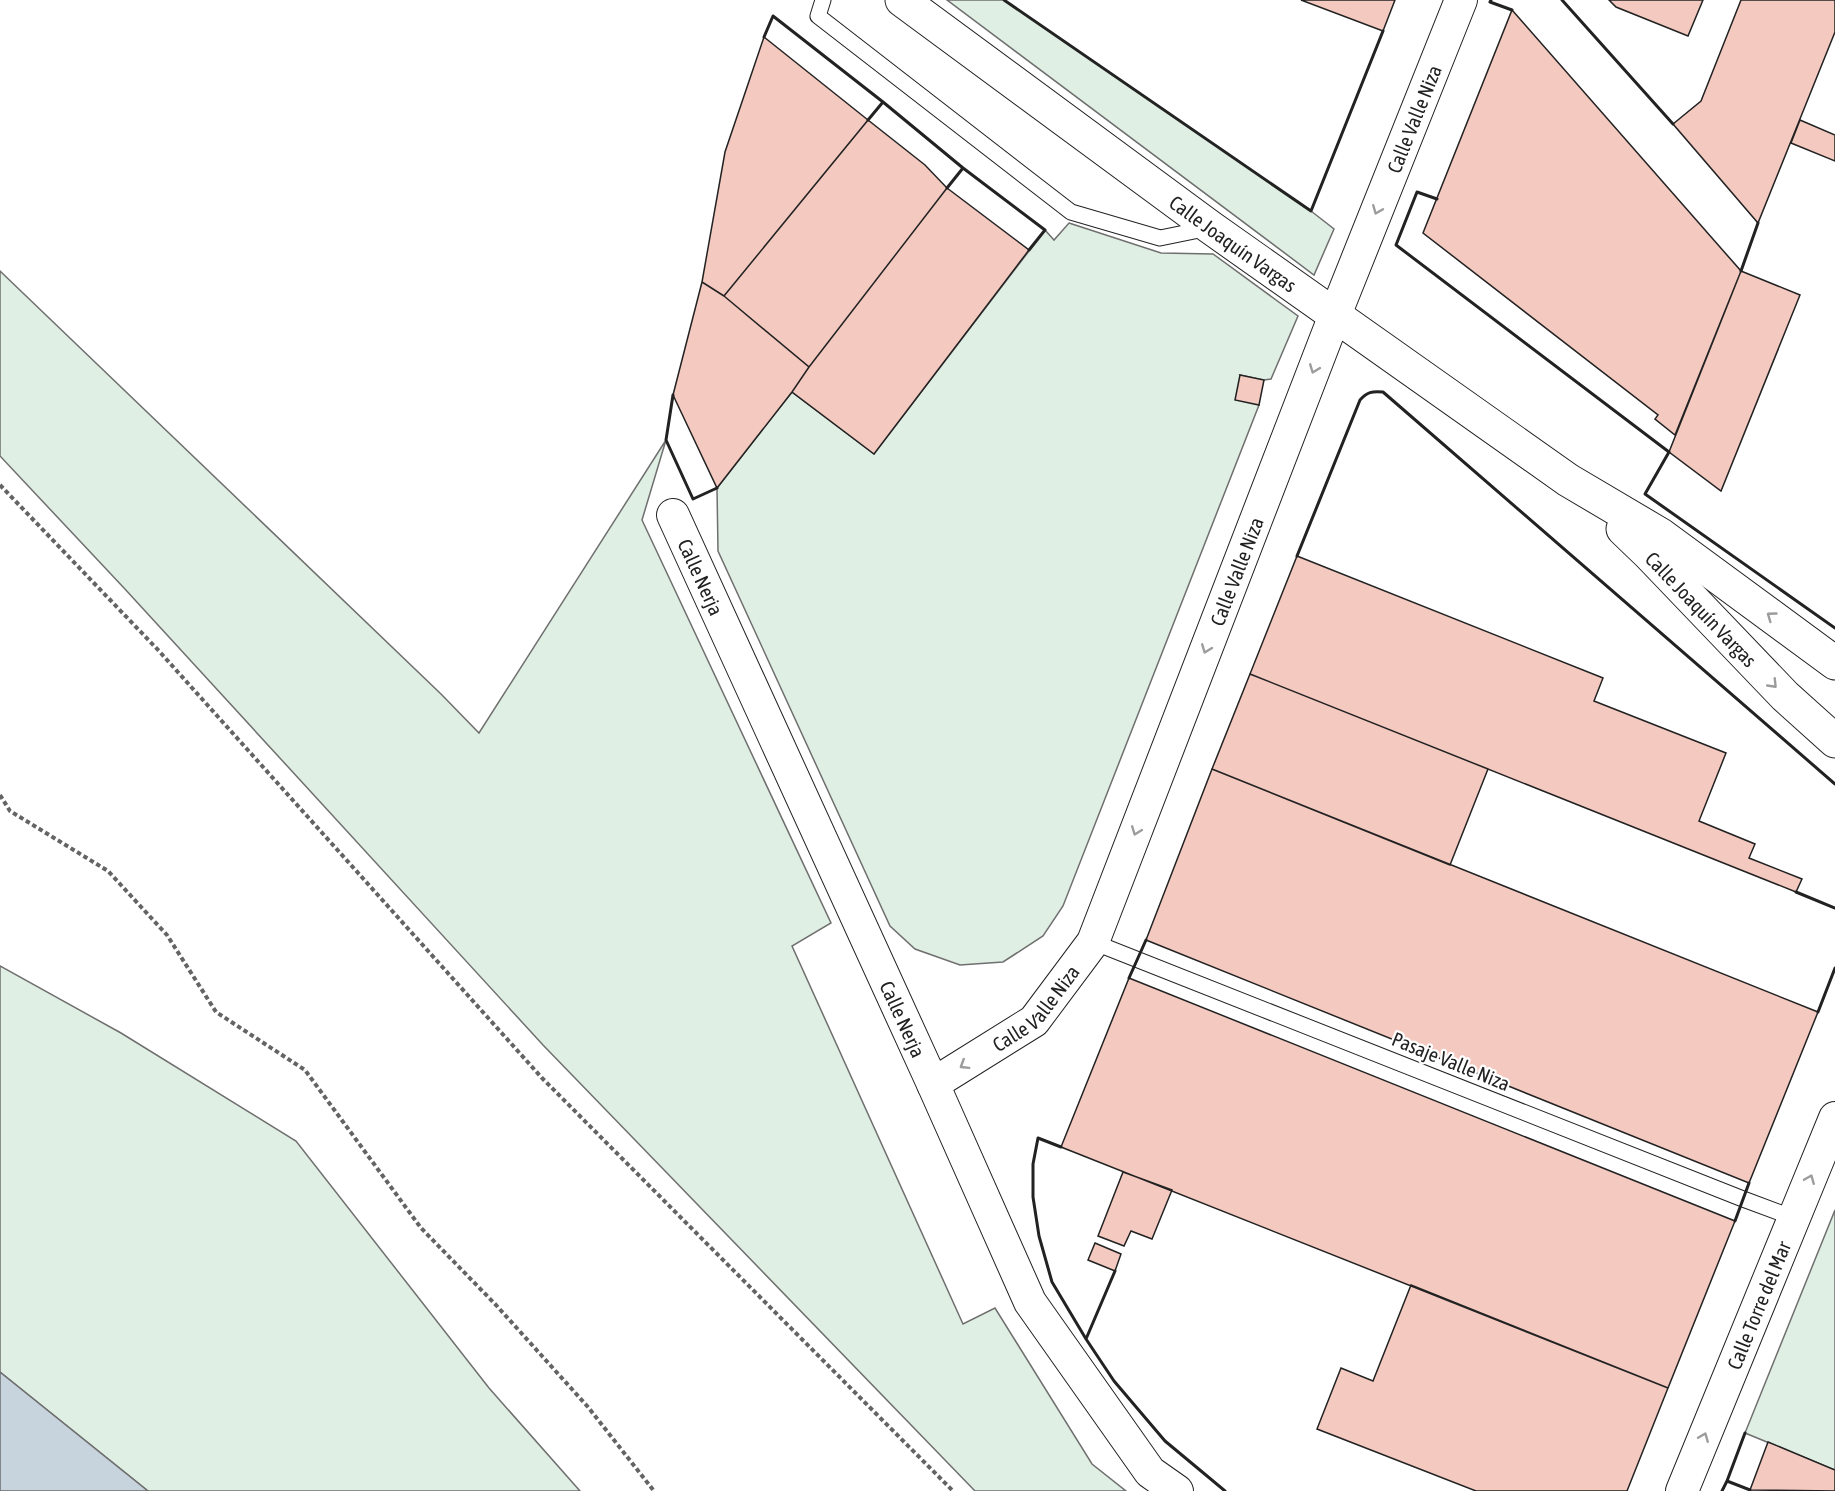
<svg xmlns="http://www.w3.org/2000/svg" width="1835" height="1491" viewBox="0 0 1835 1491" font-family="'Asap Condensed',sans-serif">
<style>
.green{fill:#e0efe3;stroke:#6f6f6f;stroke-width:1.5}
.water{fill:#c7d3dd;stroke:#6f6f6f;stroke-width:1.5}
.building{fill:#f3c9c0;stroke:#222;stroke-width:1.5}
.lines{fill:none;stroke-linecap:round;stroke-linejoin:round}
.lane-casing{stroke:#222;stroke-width:17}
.street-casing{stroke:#222;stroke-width:34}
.secondary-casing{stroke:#222;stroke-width:35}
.path{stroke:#646464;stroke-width:4;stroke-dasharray:4.5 3;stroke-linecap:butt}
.lane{stroke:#fff;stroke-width:15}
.street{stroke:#fff;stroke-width:32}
.secondary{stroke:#fff;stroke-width:33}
.wall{stroke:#222;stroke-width:3}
.oneway{stroke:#9c9c9c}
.labels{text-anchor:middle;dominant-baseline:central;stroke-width:4.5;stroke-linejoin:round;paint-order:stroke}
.street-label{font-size:20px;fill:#222;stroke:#fff}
</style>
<rect width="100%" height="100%" fill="#fff"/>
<!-- green -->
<path class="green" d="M947 0H1004L1311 211 1334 229 1314 275Z
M1069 223 1161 253 1213 254 1298 316 1271 379 1264 380 1240 375 1259 405 1063 906 1043 936 1003 962 960 965 915 949 890 926 718 551 717 488 792 392 874 454 1045 230 1054 240Z
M0 271 441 694 479 733 666 440 642 520 831 923 792 946 963 1324 995 1308 1092 1464 1126 1491H975L543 1045 124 588 0 456Z
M0 966 121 1033 296 1141 489 1388 580 1491H148L0 1372Z
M1835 1210V1470L1745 1433Z"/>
<!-- water -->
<path class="water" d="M0 1372 148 1491H0Z"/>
<!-- building -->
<path class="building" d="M1301 0H1395L1383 31Z
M1609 0H1703L1688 36 1616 7Z
M1741 0H1835V32L1758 223 1673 124 1701 101Z
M1512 10 1741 271 1675 435 1655 419 1658 415 1423 233Z
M764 37 868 120 724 296 702 282 725 152Z
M868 120 925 165 947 188 809 367 724 296Z
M1800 120 1835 135V161L1791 143Z
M947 188 1029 250 874 454 792 392 809 367Z
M1741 271 1800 295 1721 491 1669 452Z
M702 282 724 296 809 367 792 392 717 488 673 395Z
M1240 375 1264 380 1259 405 1235 400Z
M1297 556 1603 678 1594 701 1726 753 1699 821 1755 844 1749 858 1802 879 1796 892 1250 674Z
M1250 674 1488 769 1450 865 1212 769Z
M1212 769 1818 1012 1749 1183 1146 940Z
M1129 978 1735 1221 1668 1388 1061 1147Z
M1123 1172 1172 1190 1152 1239 1131 1231 1124 1246 1098 1236Z
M1095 1243 1121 1254 1115 1271 1088 1260Z
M1411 1285 1668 1388 1627 1491H1476L1317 1429 1341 1368 1373 1381Z
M1768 1442 1835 1470V1491L1750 1490Z"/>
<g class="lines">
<defs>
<path id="lane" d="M823 0 818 16 1071 212 1160 238 1209 228
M1093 942 1743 1199 1794 1218"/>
<g id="street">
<path id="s1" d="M673 515 933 1084 1030 1302 1150 1472 1177 1491"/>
<path id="s2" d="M933 1084 1034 1021 1093 942 1335 315 1461 0"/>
<path id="s3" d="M1682 1491 1835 1118"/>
</g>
<g id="secondary">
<path id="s4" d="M902 0 1210 227 1568 480 1661 535 1835 663"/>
<path id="s5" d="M1623 529 1649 554 1785 696 1835 741"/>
</g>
</defs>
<!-- lane casing -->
<use href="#lane" class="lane-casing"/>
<!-- street casing -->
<use href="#street" class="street-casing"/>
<!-- secondary casing -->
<use href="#secondary" class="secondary-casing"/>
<!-- path -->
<path class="path" d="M0 485 159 651 542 1078 953 1491
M0 795 10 811 108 871 167 935 216 1012 305 1070 421 1228 496 1305 588 1407 654 1491"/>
<!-- lane -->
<use href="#lane" class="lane"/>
<!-- street -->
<use href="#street" class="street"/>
<!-- secondary -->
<use href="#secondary" class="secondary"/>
<!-- wall -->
<path class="wall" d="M1004 0 1311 211 1383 31
M1491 0 1490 2 1512 10
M1562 0 1673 124
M764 37 773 16 883 102 868 120
M883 102 963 168 947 188
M963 168 1045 230 1029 250
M1437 199 1417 192 1396 245 1669 452 1645 494 1835 628
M1741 271 1758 223
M673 395 666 440 693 499 717 488
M1297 556 1360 400C1367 392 1372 391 1383 392L1835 784
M1796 892 1835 908
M1129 978 1146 940
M1818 1012 1835 968
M1061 1147 1038 1138 1033 1164V1197L1039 1236 1052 1282 1086 1339
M1735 1221 1749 1183
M1115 1271 1086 1339 1114 1381 1165 1441 1225 1491
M1745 1433 1727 1481 1750 1490
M1722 1491 1727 1481"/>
</g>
<!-- one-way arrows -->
<defs><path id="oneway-chevron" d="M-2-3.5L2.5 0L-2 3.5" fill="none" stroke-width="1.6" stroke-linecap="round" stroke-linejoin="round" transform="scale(1.5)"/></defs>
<g class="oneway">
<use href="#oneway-chevron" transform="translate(1377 210) rotate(112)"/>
<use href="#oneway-chevron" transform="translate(1314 369) rotate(111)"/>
<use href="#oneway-chevron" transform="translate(1771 616) rotate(-144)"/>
<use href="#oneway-chevron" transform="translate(1206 649) rotate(111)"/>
<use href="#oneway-chevron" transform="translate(1773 684) rotate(46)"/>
<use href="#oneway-chevron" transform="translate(1136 831) rotate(111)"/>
<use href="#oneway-chevron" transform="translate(964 1065) rotate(148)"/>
<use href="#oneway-chevron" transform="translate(1810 1179) rotate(-68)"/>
<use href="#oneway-chevron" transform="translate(1704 1437) rotate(-68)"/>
</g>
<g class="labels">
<!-- street labels -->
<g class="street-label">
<text stroke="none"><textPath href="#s2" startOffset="1101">Calle Valle Niza</textPath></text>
<text stroke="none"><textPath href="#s4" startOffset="411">Calle Joaquín Vargas</textPath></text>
<text stroke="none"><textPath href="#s2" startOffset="615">Calle Valle Niza</textPath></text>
<text stroke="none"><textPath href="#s1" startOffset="68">Calle Nerja</textPath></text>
<text stroke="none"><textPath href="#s5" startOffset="112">Calle Joaquín Vargas</textPath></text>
<text stroke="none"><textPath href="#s2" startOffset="129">Calle Valle Niza</textPath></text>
<text stroke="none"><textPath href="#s1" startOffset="554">Calle Nerja</textPath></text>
<text transform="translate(1451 1061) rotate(22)">Pasaje Valle Niza</text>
<text stroke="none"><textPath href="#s3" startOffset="201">Calle Torre del Mar</textPath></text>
</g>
</g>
</svg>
